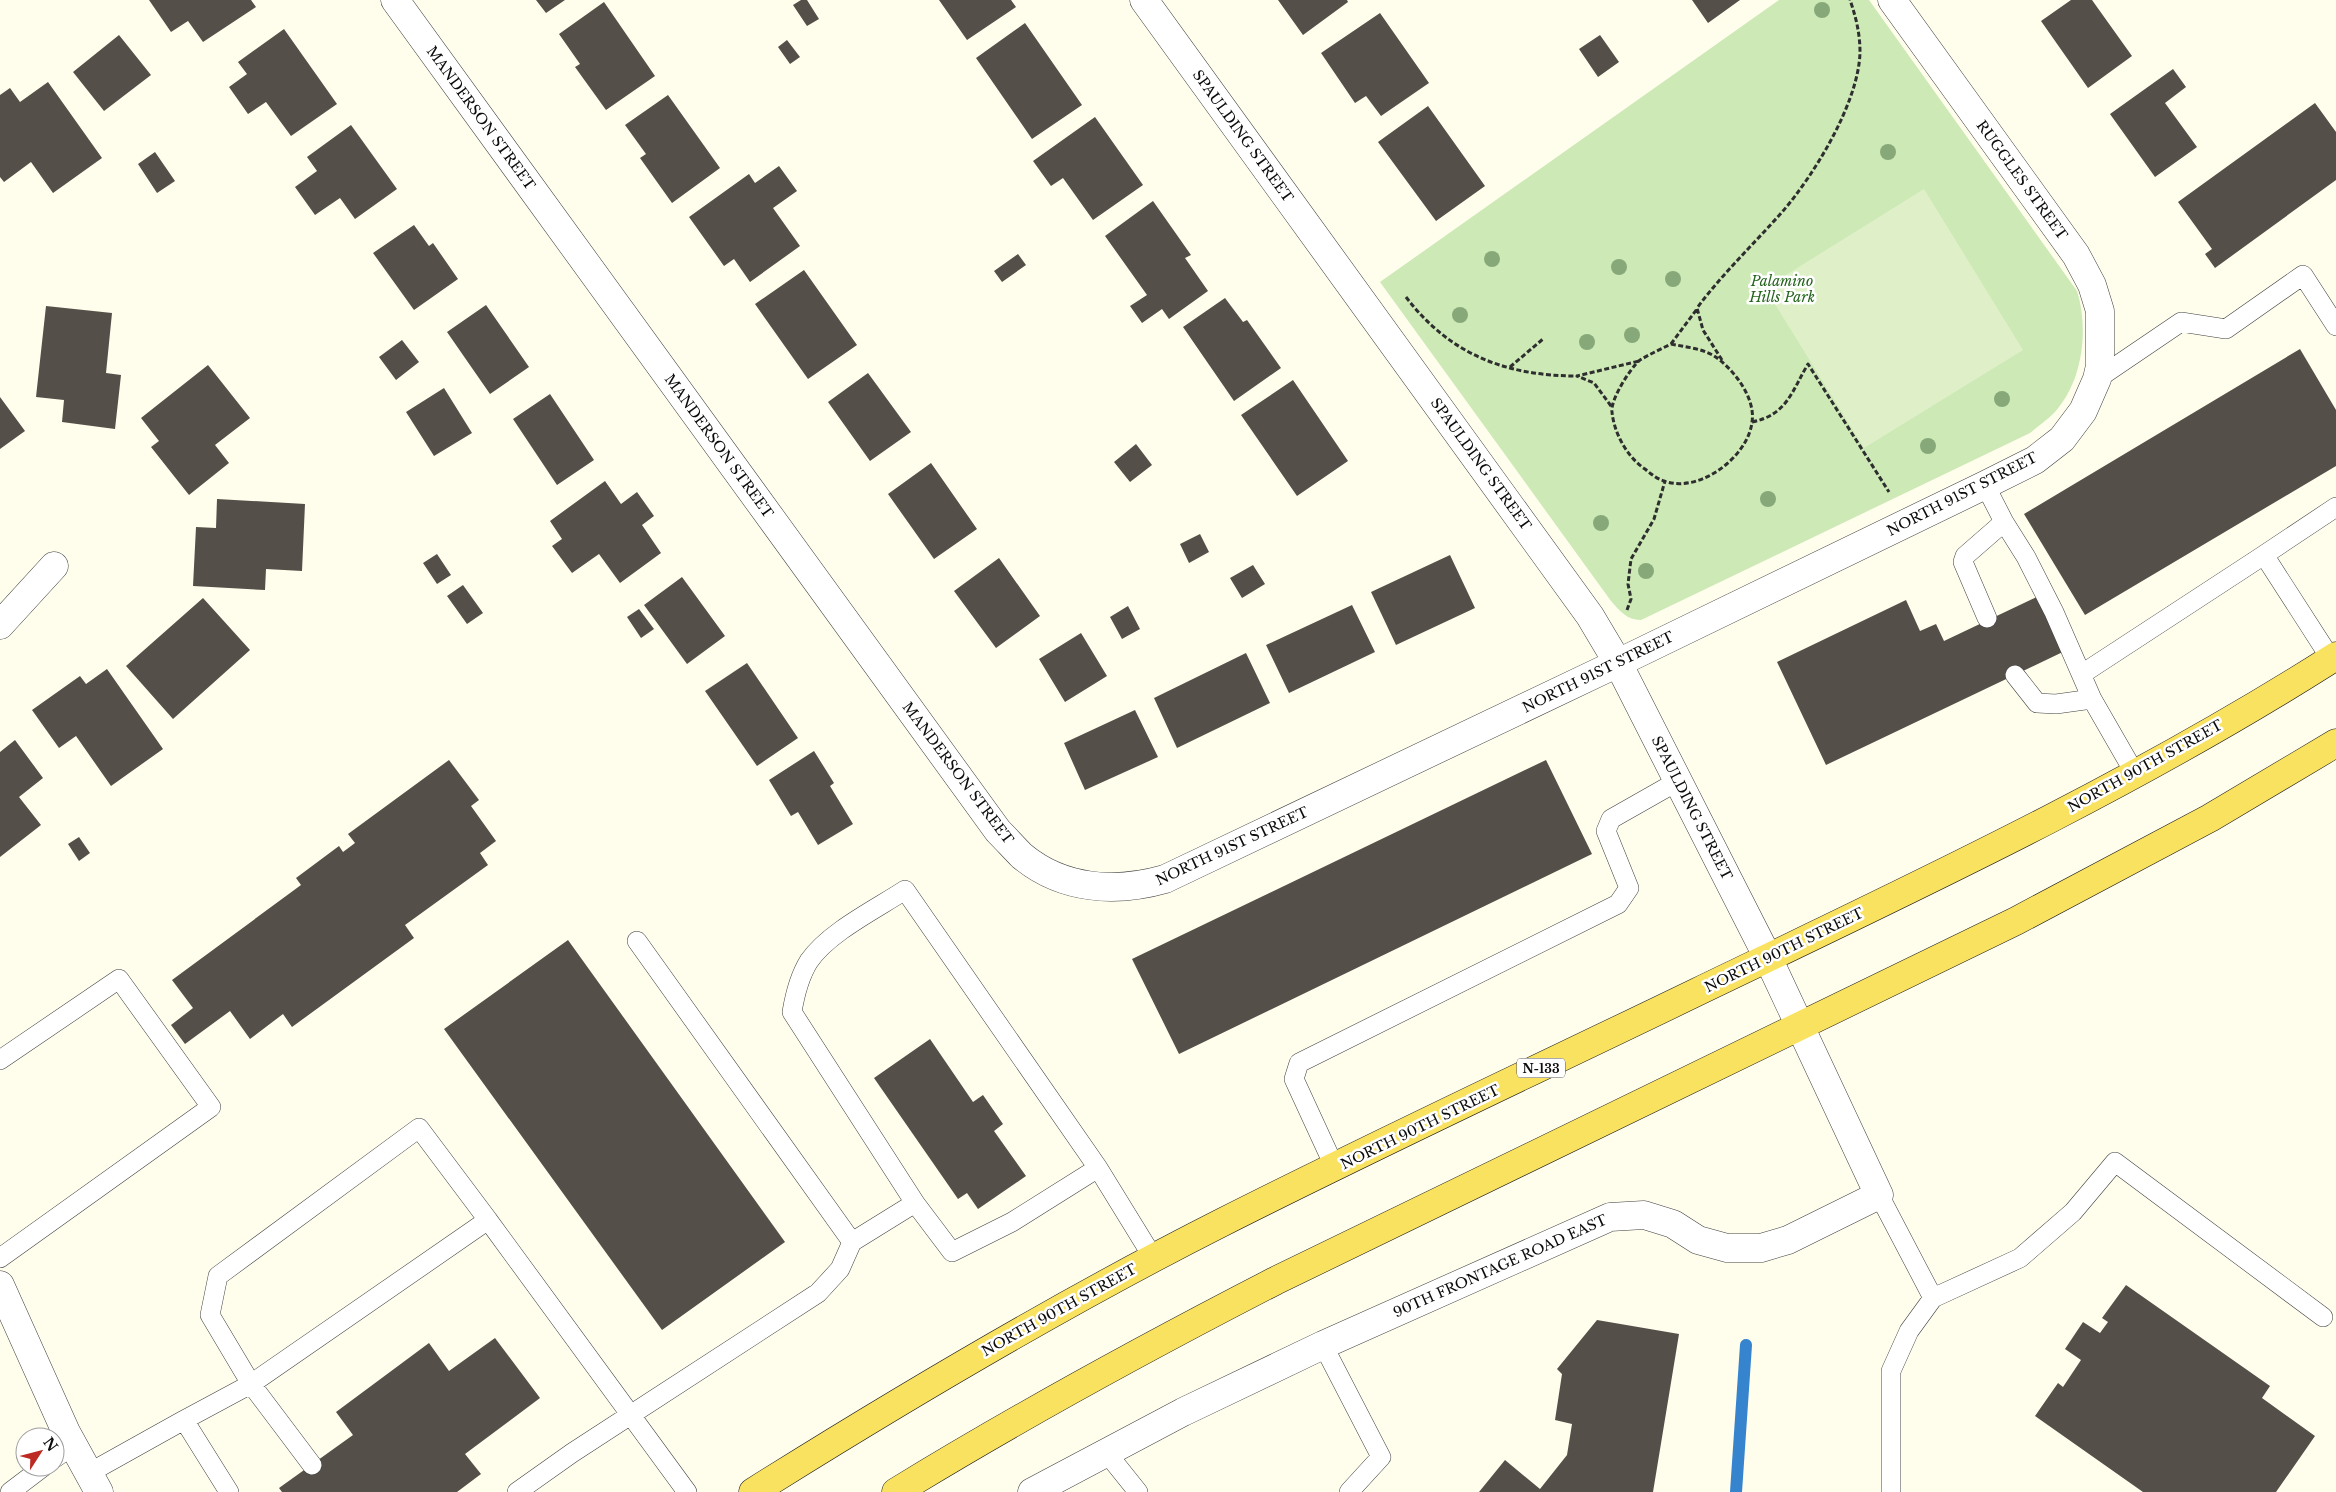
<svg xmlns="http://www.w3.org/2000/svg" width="2336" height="1492" viewBox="0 0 2336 1492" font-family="'Libre Baskerville',serif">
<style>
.green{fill:#cce9b6}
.pitch{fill:#dff0c8}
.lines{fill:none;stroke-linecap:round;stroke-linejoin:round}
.stream{stroke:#3784ce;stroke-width:12}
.building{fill:#554f49}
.service-casing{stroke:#3f3f3f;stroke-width:20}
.minor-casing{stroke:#3f3f3f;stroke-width:29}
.tertiary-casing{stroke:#3f3f3f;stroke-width:29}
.primary-casing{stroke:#1d1d1d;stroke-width:29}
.path{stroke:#2e2e2e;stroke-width:3;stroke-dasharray:5 2.5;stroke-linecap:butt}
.service{stroke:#fff;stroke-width:19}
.minor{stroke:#fff;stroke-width:28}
.tertiary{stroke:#fff;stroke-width:28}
.primary{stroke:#fae261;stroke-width:28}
.tree{fill:#87a97a}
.labels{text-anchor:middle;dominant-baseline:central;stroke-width:5;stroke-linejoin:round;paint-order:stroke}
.shield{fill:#fff;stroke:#555;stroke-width:1}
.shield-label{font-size:12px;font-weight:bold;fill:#0c0c0c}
.street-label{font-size:14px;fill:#0c0c0c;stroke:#fff}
.park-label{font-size:14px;font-style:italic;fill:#25641c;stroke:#fff}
</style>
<rect width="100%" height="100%" fill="#fffdec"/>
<!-- green -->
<path class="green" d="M1779 0H1869L2077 291C2089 329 2083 382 2054 413 2047 420 2038 426 2030 433L1641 620C1627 620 1620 611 1611 601L1380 282Z"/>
<!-- pitch -->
<path class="pitch" d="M1924 189 2023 350 1864 448 1765 288Z"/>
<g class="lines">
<!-- stream -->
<path class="stream" d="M1736 1492 1746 1345"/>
</g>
<!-- building -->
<path class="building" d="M149 0H251L256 7 203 42 188 21 171 32Z
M536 0H565L546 13Z
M801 0H807L819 19 807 26 793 5Z
M939 0H1011L1016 7 967 40Z
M1278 0H1347L1348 2 1303 35Z
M1692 0H1740L1708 23Z
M2071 0H2092L2132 56 2088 88 2041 21Z
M604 2 655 76 606 110 575 67 580 64 559 34Z
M1380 13 1429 83 1381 116 1366 96 1355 103 1321 53Z
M1025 23 1082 105 1032 139 976 58Z
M284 29 337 104 291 136 266 102 248 114 229 87 247 74 238 62Z
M119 35 151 75 104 111 73 72Z
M1600 35 1619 62 1598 77 1579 49Z
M787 40 800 57 790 64 778 47Z
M2173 69 2186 87 2165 103 2197 147 2155 177 2110 114Z
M48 82 102 158 53 193 31 162 4 182 0 177V95L10 88 20 102Z
M668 95 720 168 672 203 640 158 646 154 625 125Z
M2315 103 2336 132V180L2215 268 2205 254 2212 249 2178 202Z
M1428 106 1485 186 1436 221 1378 142Z
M1095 117 1143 185 1093 220 1063 178 1051 186 1033 161Z
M351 125 397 189 355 219 340 198 315 215 295 187 317 171 307 157Z
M155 152 175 181 157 193 138 164Z
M779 166 797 191 773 208 800 246 750 282 734 259 724 266 689 217 749 174 755 183Z
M1153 201 1191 255 1185 258 1208 291 1169 319 1162 309 1142 323 1130 306 1147 295 1105 236Z
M414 225 429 246 433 243 458 279 414 310 373 253Z
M1018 254 1026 265 1002 282 994 271Z
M804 270 857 345 808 379 755 304Z
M1225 298 1243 322 1247 320 1281 368 1234 401 1183 327Z
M486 305 529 367 490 394 447 332Z
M46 306 112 313 106 373 121 375 115 429 62 422 64 400 36 397Z
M402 340 419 362 396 380 379 357Z
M2300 349 2336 410V466L2085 615 2024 514Z
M208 365 250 418 215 445 229 463 189 495 151 447 159 441 141 418Z
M868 373 911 432 870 461 828 402Z
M1293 380 1348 461 1297 496 1241 415Z
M444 388 472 433 434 456 406 412Z
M550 394 594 460 557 485 513 419Z
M0 397 25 431 0 449Z
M1136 444 1152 465 1130 482 1114 462Z
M931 463 977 529 934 559 888 494Z
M605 481 621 504 637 492 654 516 642 525 661 553 620 583 599 554 572 573 552 546 562 539 550 521Z
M217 499 305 504 302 571 266 569 265 590 193 586 196 527 216 528Z
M1200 534 1209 552 1189 563 1180 544Z
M437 554 451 575 437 584 423 563Z
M1450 555 1475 608 1396 645 1371 592Z
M999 558 1040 616 996 648 954 591Z
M1253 565 1265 584 1242 598 1230 578Z
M682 577 725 636 687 664 644 605Z
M463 585 483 613 467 624 447 596Z
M2043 594 2069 649 1826 765 1777 662 1906 600 1920 631 1936 624 1944 641Z
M203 598 250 650 173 719 126 666Z
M1352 605 1375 652 1289 693 1266 645Z
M1128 606 1140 629 1122 639 1110 617Z
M639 609 654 629 641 638 627 617Z
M1081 633 1107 676 1065 702 1039 659Z
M1246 653 1270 703 1177 748 1154 698Z
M747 663 798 738 757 766 705 691Z
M107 669 163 749 111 786 76 736 59 748 32 710 80 676 86 684Z
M1135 710 1158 757 1085 790 1064 743Z
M15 740 43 778 19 797 41 825 0 857V752Z
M814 751 834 783 830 786 853 824 818 845 798 812 791 816 769 780Z
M449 760 479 800 471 806 496 841 480 853 488 865 405 925 414 938 292 1027 283 1014 250 1039 230 1011 185 1044 171 1025 193 1008 172 980 301 885 296 878 339 846 343 852 355 843 348 834Z
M1546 760 1592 854 1179 1054 1132 959Z
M79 837 90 853 79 861 68 844Z
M568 940 785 1242 662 1330 444 1029Z
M930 1039 973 1102 983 1095 1003 1124 994 1131 1026 1176 978 1209 967 1193 958 1199 874 1078Z
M2126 1285 2270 1386 2262 1398 2315 1436 2276 1492H2143L2035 1416 2058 1383 2063 1387 2081 1360 2065 1349 2083 1322 2100 1333 2108 1322 2102 1318Z
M1597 1320 1679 1334 1653 1492H1479L1505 1460 1540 1489 1567 1455 1572 1424 1555 1420 1562 1374 1557 1369Z
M495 1338 540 1398 465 1454 481 1474 457 1492H282L279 1488 353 1435 336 1412 429 1343 449 1371Z"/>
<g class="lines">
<defs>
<path id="service" d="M2097 379 2181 322 2226 329 2303 275 2336 326
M1985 485 2004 522 2026 557 2054 612 2092 699 2134 772
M1987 618 1963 562 1965 556 2004 522
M2331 659 2264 555 2336 507
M2082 674 2264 555
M2015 675 2037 703 2056 704 2092 699
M637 941 852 1242
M0 1060 119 979 211 1107 0 1258
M1335 1168 1294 1079 1299 1063 1618 904 1629 888 1606 831 1611 819 1678 781
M1879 1195 1933 1298
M915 1203 792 1012C795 994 799 977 809 961 829 932 876 909 905 890L1098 1168
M1323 1345 1381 1457 1349 1492
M184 1420 251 1384 488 1220 687 1492
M1106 1452 1138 1492
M55 1458 73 1445
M312 1465 251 1384 210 1315 218 1276 419 1128 488 1220
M89 1473 184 1420 229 1492
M10 1492 43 1467
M517 1492 572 1453 818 1293 840 1269 852 1242 915 1203 952 1252 1012 1222 1098 1168 1154 1259
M1891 1492V1371L1909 1331 1933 1298 2020 1258 2073 1212 2115 1162 2323 1317"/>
<path id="minor" d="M395 0 998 831C1006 839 1014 848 1022 856 1063 890 1116 893 1165 879L1618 663 1985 485 2035 460 2062 439 2083 411 2097 379 2100 366V311L2092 285 2076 255 1892 0
M0 625 54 566
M1032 1492 1183 1412 1323 1345 1610 1217 1644 1215 1673 1224 1698 1240 1727 1248H1761L1788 1240 1879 1195 1768 958 1618 663 1590 616 1144 0"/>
<path id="tertiary" d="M0 1285 66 1432 99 1492"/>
<path id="primary" d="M753 1492C906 1396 1061 1304 1221 1223 1379 1143 1540 1068 1699 991 1915 887 2134 785 2336 656
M896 1492C1020 1416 1147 1347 1275 1281L2016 921 2210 818 2336 743"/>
</defs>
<!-- service casing -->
<use href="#service" class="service-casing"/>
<!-- minor casing -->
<use href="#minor" class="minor-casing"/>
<!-- tertiary casing -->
<use href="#tertiary" class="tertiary-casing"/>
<!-- primary casing -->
<use href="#primary" class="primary-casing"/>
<!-- path -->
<path class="path" d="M1406 297C1450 355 1507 376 1577 376
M1671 344C1685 347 1701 348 1714 356 1733 368 1756 398 1752 422 1748 457 1699 494 1664 481 1657 479 1651 474 1645 469 1627 457 1614 433 1612 412 1610 400 1631 367 1640 360 1650 354 1661 349 1671 344Z
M1671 344 1697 309
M1722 360 1703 330 1697 308C1723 273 1754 244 1783 211 1814 175 1859 102 1860 52 1860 34 1856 17 1850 0
M1510 367 1543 339
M1611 406 1594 383 1577 376 1639 361
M1752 422C1787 415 1792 391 1808 364L1889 492
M1627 610 1631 599 1628 584 1631 559 1654 519 1665 481"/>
<!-- service -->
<use href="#service" class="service"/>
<!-- minor -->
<use href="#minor" class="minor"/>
<!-- tertiary -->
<use href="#tertiary" class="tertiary"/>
<!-- primary -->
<use href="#primary" class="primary"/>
</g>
<!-- trees -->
<g class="tree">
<circle cx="1822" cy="10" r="8"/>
<circle cx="1888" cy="152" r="8"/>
<circle cx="1492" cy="259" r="8"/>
<circle cx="1619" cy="267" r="8"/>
<circle cx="1673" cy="279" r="8"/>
<circle cx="1460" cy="315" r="8"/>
<circle cx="1632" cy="335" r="8"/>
<circle cx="1587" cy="342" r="8"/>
<circle cx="2002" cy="399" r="8"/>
<circle cx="1928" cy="446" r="8"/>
<circle cx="1768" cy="499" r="8"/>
<circle cx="1601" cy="523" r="8"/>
<circle cx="1646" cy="571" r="8"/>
</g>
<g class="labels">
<!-- shield labels -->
<rect class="shield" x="1517" y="1058.5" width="48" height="19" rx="4"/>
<g class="shield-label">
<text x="1541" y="1068">N-133</text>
</g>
<!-- street labels -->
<g class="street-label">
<text transform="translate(481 118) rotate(54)">MANDERSON STREET</text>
<text transform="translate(1243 136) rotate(54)">SPAULDING STREET</text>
<text transform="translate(2022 180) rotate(54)">RUGGLES STREET</text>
<text transform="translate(719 446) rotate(54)">MANDERSON STREET</text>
<text transform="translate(1481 464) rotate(54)">SPAULDING STREET</text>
<text transform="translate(1962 494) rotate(-27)">NORTH 91ST STREET</text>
<text transform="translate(1598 672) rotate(-26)">NORTH 91ST STREET</text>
<text transform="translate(2145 766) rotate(-29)">NORTH 90TH STREET</text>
<text transform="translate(958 773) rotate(53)">MANDERSON STREET</text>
<text transform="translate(1692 808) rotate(63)">SPAULDING STREET</text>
<text transform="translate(1232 846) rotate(-25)">NORTH 91ST STREET</text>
<text transform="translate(1784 950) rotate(-26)">NORTH 90TH STREET</text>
<text transform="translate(1420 1127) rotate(-26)">NORTH 90TH STREET</text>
<text transform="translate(1500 1266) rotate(-24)">90TH FRONTAGE ROAD EAST</text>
<text transform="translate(1059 1310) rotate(-29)">NORTH 90TH STREET</text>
</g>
<!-- park labels -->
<g class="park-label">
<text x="1782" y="281">Palamino<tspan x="1782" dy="16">Hills Park</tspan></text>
</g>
</g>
<!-- north arrow -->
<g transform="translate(40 1452) rotate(54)"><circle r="24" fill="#ffffff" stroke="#9e9e9e"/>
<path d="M0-4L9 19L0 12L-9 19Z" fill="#bd2a23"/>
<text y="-8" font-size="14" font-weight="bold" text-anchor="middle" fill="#0c0c0c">N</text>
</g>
</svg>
